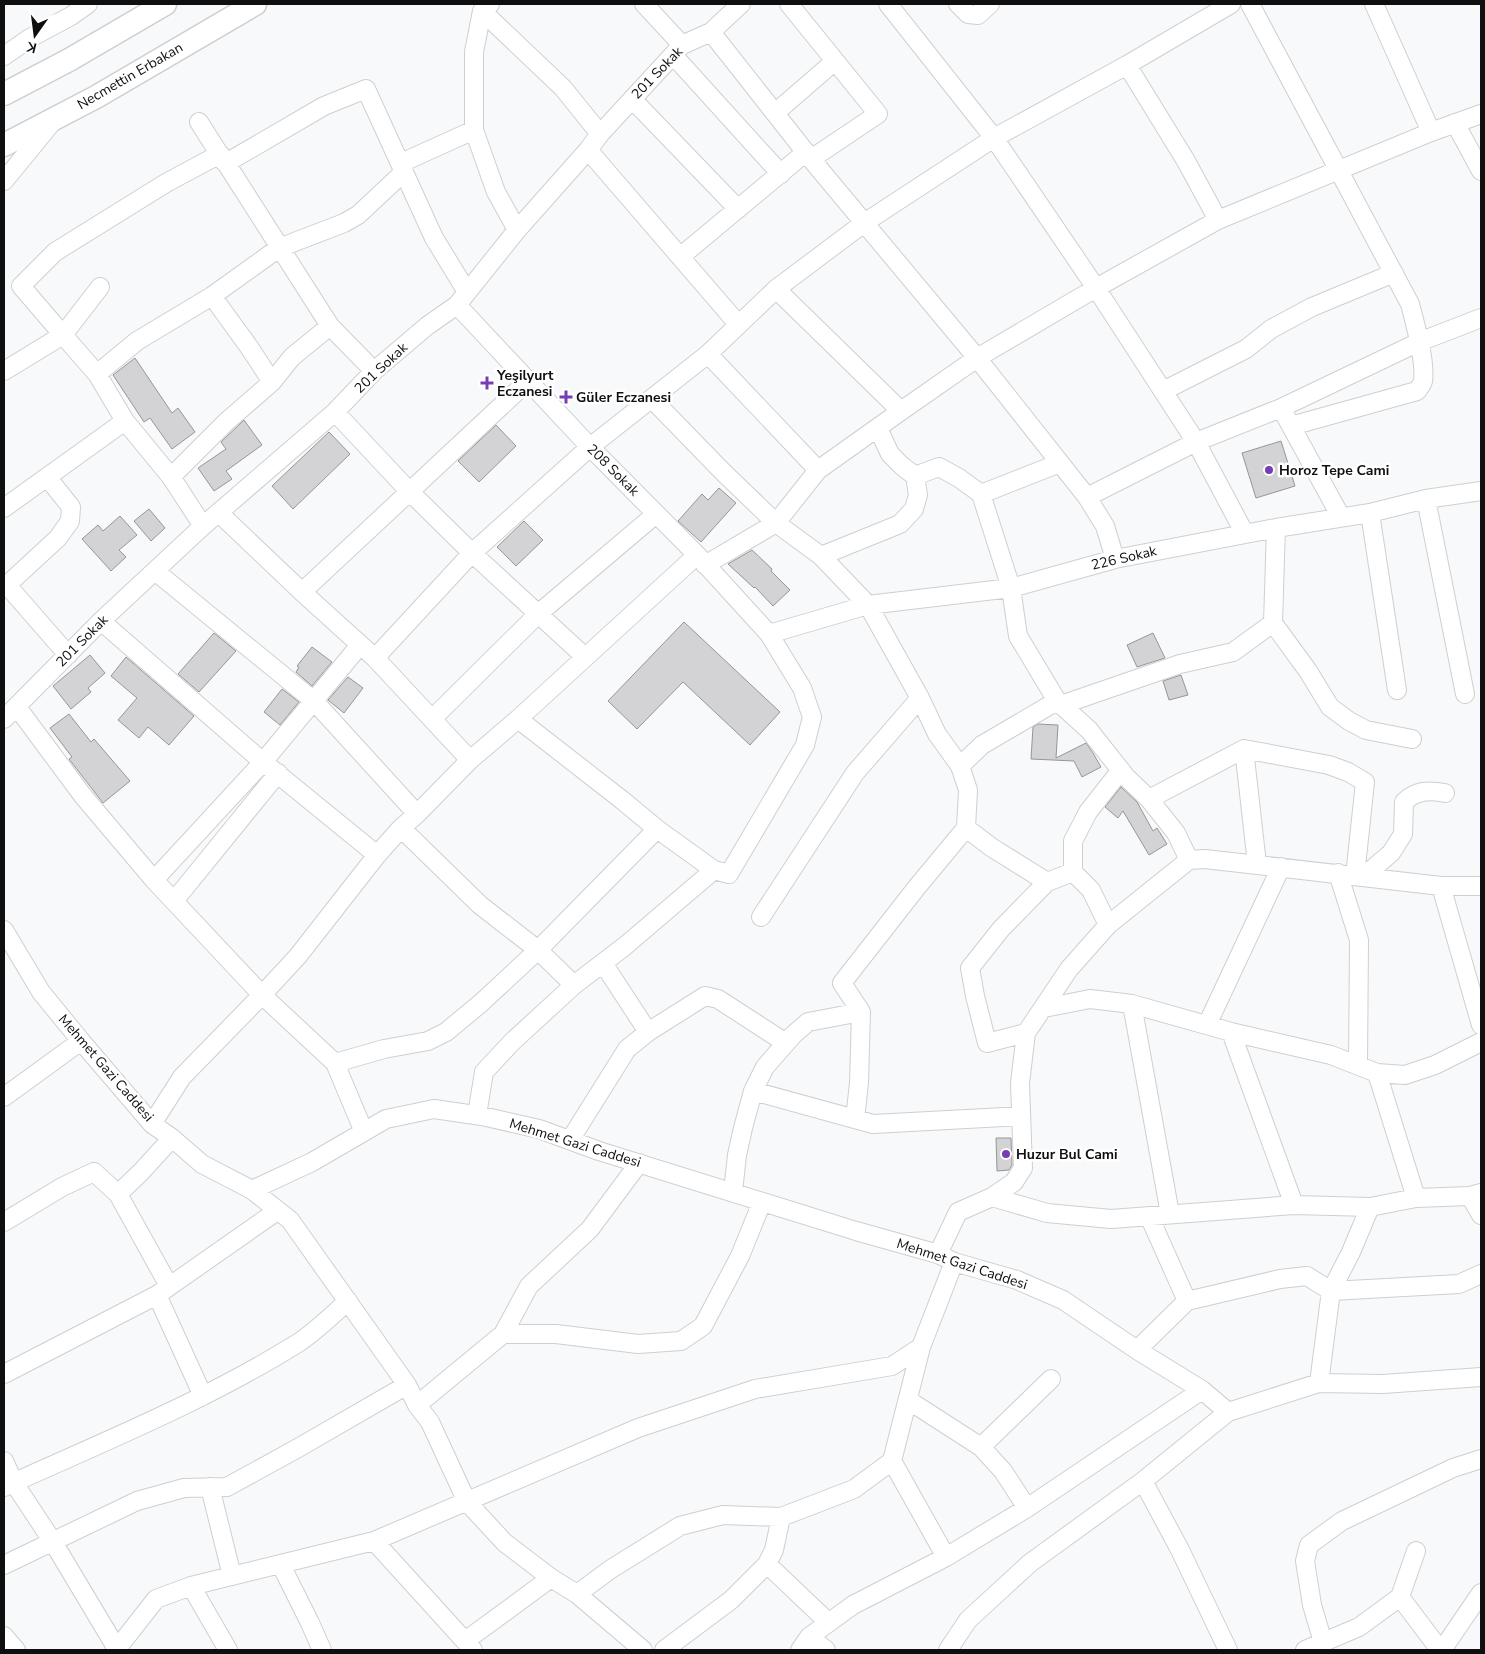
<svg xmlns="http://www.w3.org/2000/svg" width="1485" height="1654" viewBox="0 0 1485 1654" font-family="'Nunito Sans',sans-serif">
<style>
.building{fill:#d3d3d5;stroke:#969698}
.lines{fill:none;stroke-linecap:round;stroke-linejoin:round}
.minor-casing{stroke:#cecfd1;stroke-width:20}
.major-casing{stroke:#cecfd1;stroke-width:25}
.minor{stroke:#fff;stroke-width:18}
.major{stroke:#fff;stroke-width:22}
.poi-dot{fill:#773db3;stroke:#fff;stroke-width:2}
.labels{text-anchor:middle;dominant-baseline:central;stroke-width:5;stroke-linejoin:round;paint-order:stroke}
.street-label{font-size:14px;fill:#0f0f10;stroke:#fff}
.poi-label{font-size:14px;font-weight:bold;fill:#0f0f10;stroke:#fff;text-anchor:start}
</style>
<rect width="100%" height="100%" fill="#f7f9fa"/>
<!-- building -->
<path class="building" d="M135 358 172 413 178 408 195 432 172 449 150 418 144 422 113 375Z
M244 420 262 445 226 471 232 479 214 491 198 468 226 449 221 442Z
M496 425 516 446 479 482 458 461Z
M329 432 350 454 293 509 272 486Z
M1281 441 1295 486 1256 498 1242 453Z
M719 488 736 503 701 542 678 521 702 494 708 500Z
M149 509 165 528 151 541 134 521Z
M120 516 137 535 119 550 126 557 111 571 82 539 98 525 103 531Z
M524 521 543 540 516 566 497 547Z
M752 550 772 569 771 571 790 590 773 606 755 587 754 588 728 564Z
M684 622 780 712 750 745 683 682 637 729 608 701Z
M214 633 236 651 199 692 178 674Z
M1153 633 1165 658 1137 667 1127 645Z
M312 647 332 662 312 686 296 672 299 667 297 666Z
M90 655 105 673 88 688 91 692 71 709 53 686Z
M126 657 194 716 169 745 148 727 139 738 118 720 137 698 111 676Z
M1181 675 1188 695 1169 700 1163 681Z
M348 677 363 688 344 713 328 700Z
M282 689 299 702 280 725 264 712Z
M69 714 91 742 94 739 130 781 103 803 69 759 72 757 50 728Z
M1038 724 1058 725 1056 758 1086 743 1093 753 1101 767 1082 777 1074 761 1031 759 1033 727Z
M1121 787 1137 802 1153 831 1157 828 1167 844 1149 855 1123 811 1118 818 1105 807Z
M996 1138H1011L1012 1165 1009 1170 997 1171Z"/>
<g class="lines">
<defs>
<path id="minor" d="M490 4 482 11 474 52V130L496 192 517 230
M644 4 682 45
M789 4 878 114 811 159
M888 4 994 138 1096 288 1196 442 1245 534
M958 4 968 14 978 15 990 4
M1250 4 1410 304C1415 323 1426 362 1423 381 1422 385 1419 388 1417 391L1291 426
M1374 4 1431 132
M482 11 563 88 600 134
M711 32 811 159 977 358 1087 497 1105 526 1115 559
M673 55 781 174
M4 56 30 38 71 16 88 4
M1127 65 1186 161 1218 220
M632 99 738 209
M775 113 835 61
M199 122 225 163
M1455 123 1481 171
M588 150 738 324
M401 163 474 130
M4 181 54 120
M680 257 806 152
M100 287 63 335 21 286 55 252 166 183 220 154
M776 289 901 411
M212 296 279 248 344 223 358 215 404 172
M457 305 590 447 697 555 769 634 802 688 812 717 805 745 729 874 714 870 657 829 622 800 518 719
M708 354 818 470
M4 371 63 335 97 374 125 421 171 477 203 526
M374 371 330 326 226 163 324 106 366 89 434 238 467 292
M97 374 137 341 212 296 249 347 272 382 292 357 330 326
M1163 391 1246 349 1271 329 1312 307 1394 273
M652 399 723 472 776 523 821 556 868 605 920 698 937 734 960 766 968 790 966 828 991 847 1047 882 1073 872 1091 890 1108 925
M335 412 409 491 472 553 584 656
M1286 417 1341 517
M878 428 890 454 902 466 915 476 939 467 959 478 981 494 1011 588 1018 636 1057 701 1089 730 1126 777 1149 799 1176 833 1189 860
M171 477 226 422 272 382
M981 494 1060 463
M1087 497 1196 442 1281 408 1419 342 1481 318
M1426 499 1465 694
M4 508 125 421
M219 513 302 592 375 658 470 760
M1370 513 1397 690
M1276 528 1273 623 1308 671 1330 707 1349 721 1366 730 1412 739
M821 556 900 524 914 509 918 495 915 476
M705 565 776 523 818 470 901 411 977 358 1096 288 1218 220 1431 132 1481 114
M155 571 314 701 417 814
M4 584 7 585 68 655
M7 585 58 538 70 521 71 507 47 477
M302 592 528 381
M101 621 263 762 377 855
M769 634 868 605 1011 588 1115 559 1276 528 1370 513 1426 499 1481 491
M375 658 472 553 590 447 708 354 776 289 864 223 994 138 1127 65 1231 4
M1061 705 1180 664 1233 652 1273 623
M17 707 83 796 154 880 262 995 335 1063 364 1132
M4 719 101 621 203 526 335 412 374 371 427 326 457 305 517 230 588 150 600 134 682 45 711 32 741 4
M432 719 538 614 656 514
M1244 749 1257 864
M960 766 982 745 1057 701
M1149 799 1244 749 1329 765 1348 772 1365 782 1355 876
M401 828 480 905 538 950 574 985
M1073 872V841L1088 812 1121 770
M1338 873 1359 940 1358 1065
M1364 876 1391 853 1403 834 1404 802C1416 790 1429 790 1445 793
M154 880 263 762 360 645
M1441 886 1481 1025
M174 901 278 773
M761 917 855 773 920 698
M4 930 41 992 81 1041 152 1124 172 1138 202 1164 252 1190 290 1220 407 1385 417 1405 430 1422 467 1502 505 1543 551 1578 577 1594 643 1650
M603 963 648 1032
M1132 1004 1170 1214
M1044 1008 1090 999 1132 1004 1231 1032 1331 1055 1377 1073 1405 1075 1435 1065 1481 1042
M1207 1025 1281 867
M1231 1032 1294 1205
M1026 1033 987 1043 975 996 970 968 1001 929 1047 882
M335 1063 384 1049 428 1041 446 1032 481 1003 538 950 657 829
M1377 1073 1416 1198
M753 1091 873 1124 1021 1116
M4 1097 81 1041
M477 1115 484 1072 512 1042 574 985 625 946 714 870
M855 1119 859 1083 861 1012 842 983 917 887 966 828
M152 1124 182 1077 262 995 298 956 377 855 401 828 417 814 470 760 518 719 697 555
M570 1140 627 1049 648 1032 705 996 718 999 786 1043
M252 1190 312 1162 386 1119 434 1109 482 1116 539 1129 599 1151 856 1231 938 1254 954 1262 1017 1280 1063 1300 1137 1350 1202 1390 1228 1412
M733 1192 737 1155 743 1128 753 1091 765 1067 793 1035 808 1022 861 1012
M118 1194 169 1286
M1470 1196 1481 1215
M992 1197 1047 1213 1111 1219 1294 1205 1370 1207 1416 1198 1470 1196 1481 1193
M1149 1216 1187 1301
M4 1222 62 1187 94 1172 118 1194 141 1172 172 1138
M938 1254 958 1212 992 1197 1014 1182 1023 1168 1020 1083 1026 1033 1069 969 1108 925 1189 860 1205 859 1441 886H1481
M157 1295 203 1396
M503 1334H556L638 1344 681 1341 703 1326 740 1256 762 1202
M1137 1350 1187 1301 1280 1279 1307 1276 1331 1291 1459 1284 1481 1274
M4 1374 157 1295 277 1211
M1319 1383 1331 1291 1351 1252 1370 1207
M908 1400 981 1447 1003 1471 1027 1508
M417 1405 503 1334 529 1286 590 1229 639 1163
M981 1447 1051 1379
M4 1461 14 1483 53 1542 117 1649
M892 1461 946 1557
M1143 1481 1180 1550 1228 1650
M4 1487C103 1442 205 1401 298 1343 316 1331 332 1315 348 1301
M210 1487 232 1576
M374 1541 473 1650
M767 1564 828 1622
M4 1565 137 1501 184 1488 227 1487 298 1448 407 1385
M281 1565 310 1623 322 1650
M191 1586 228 1650
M577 1594 611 1569 680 1526 723 1515 781 1517 854 1489 892 1461 921 1347
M1400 1597 1440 1650
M4 1636 16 1650
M809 1637 826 1650
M465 1641 551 1578
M1323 1642 1312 1605 1305 1561 1309 1545 1342 1521 1453 1468 1481 1459
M116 1650 156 1599 191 1586 374 1541 638 1428 755 1389 892 1366 921 1347 954 1262
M664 1650 731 1600 767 1564 774 1550 781 1517
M800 1650 809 1637 853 1605 946 1557 1027 1508 1202 1390
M948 1650 968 1620 1030 1563 1143 1481 1228 1412 1319 1383 1383 1384 1481 1377
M1305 1650 1359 1627 1400 1597 1416 1551
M1442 1650 1481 1593"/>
<path id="major" d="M4 94 69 60 165 4
M4 145 96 97 255 4"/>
</defs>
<!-- minor casing -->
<use href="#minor" class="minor-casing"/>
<!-- major casing -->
<use href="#major" class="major-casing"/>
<!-- minor -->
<use href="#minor" class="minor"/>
<!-- major -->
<use href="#major" class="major"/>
</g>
<!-- markers -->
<g class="poi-dot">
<path d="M484.5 375.5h5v5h5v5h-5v5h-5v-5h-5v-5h5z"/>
<path d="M563.5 389.5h5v5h5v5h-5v5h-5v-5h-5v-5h5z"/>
<circle cx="1269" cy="470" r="5"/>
<circle cx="1006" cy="1154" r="5"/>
</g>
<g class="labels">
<!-- street labels -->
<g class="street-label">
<text transform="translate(657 73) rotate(-46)">201 Sokak</text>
<text transform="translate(130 76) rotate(-30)">Necmettin Erbakan</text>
<text transform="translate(381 368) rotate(-43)">201 Sokak</text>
<text transform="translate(613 470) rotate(45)">208 Sokak</text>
<text transform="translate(1124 558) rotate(-13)">226 Sokak</text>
<text transform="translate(82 641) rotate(-45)">201 Sokak</text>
<text transform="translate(106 1068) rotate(49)">Mehmet Gazi Caddesi</text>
<text transform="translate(575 1143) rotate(17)">Mehmet Gazi Caddesi</text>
<text transform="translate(962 1264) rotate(18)">Mehmet Gazi Caddesi</text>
</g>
<!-- poi labels -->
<g class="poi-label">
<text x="497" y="375">Yeşilyurt<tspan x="497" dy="16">Eczanesi</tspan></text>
<text x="576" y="397">Güler Eczanesi</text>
<text x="1279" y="470">Horoz Tepe Cami</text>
<text x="1016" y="1154">Huzur Bul Cami</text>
</g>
</g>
<!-- border -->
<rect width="1485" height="1654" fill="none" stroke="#0f0f10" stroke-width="10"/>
<!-- north arrow -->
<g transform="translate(35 35) rotate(194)" stroke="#ffffff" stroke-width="4" paint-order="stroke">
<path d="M0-4L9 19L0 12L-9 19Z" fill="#0f0f10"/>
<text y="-8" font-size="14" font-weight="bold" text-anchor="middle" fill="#0f0f10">K</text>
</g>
</svg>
